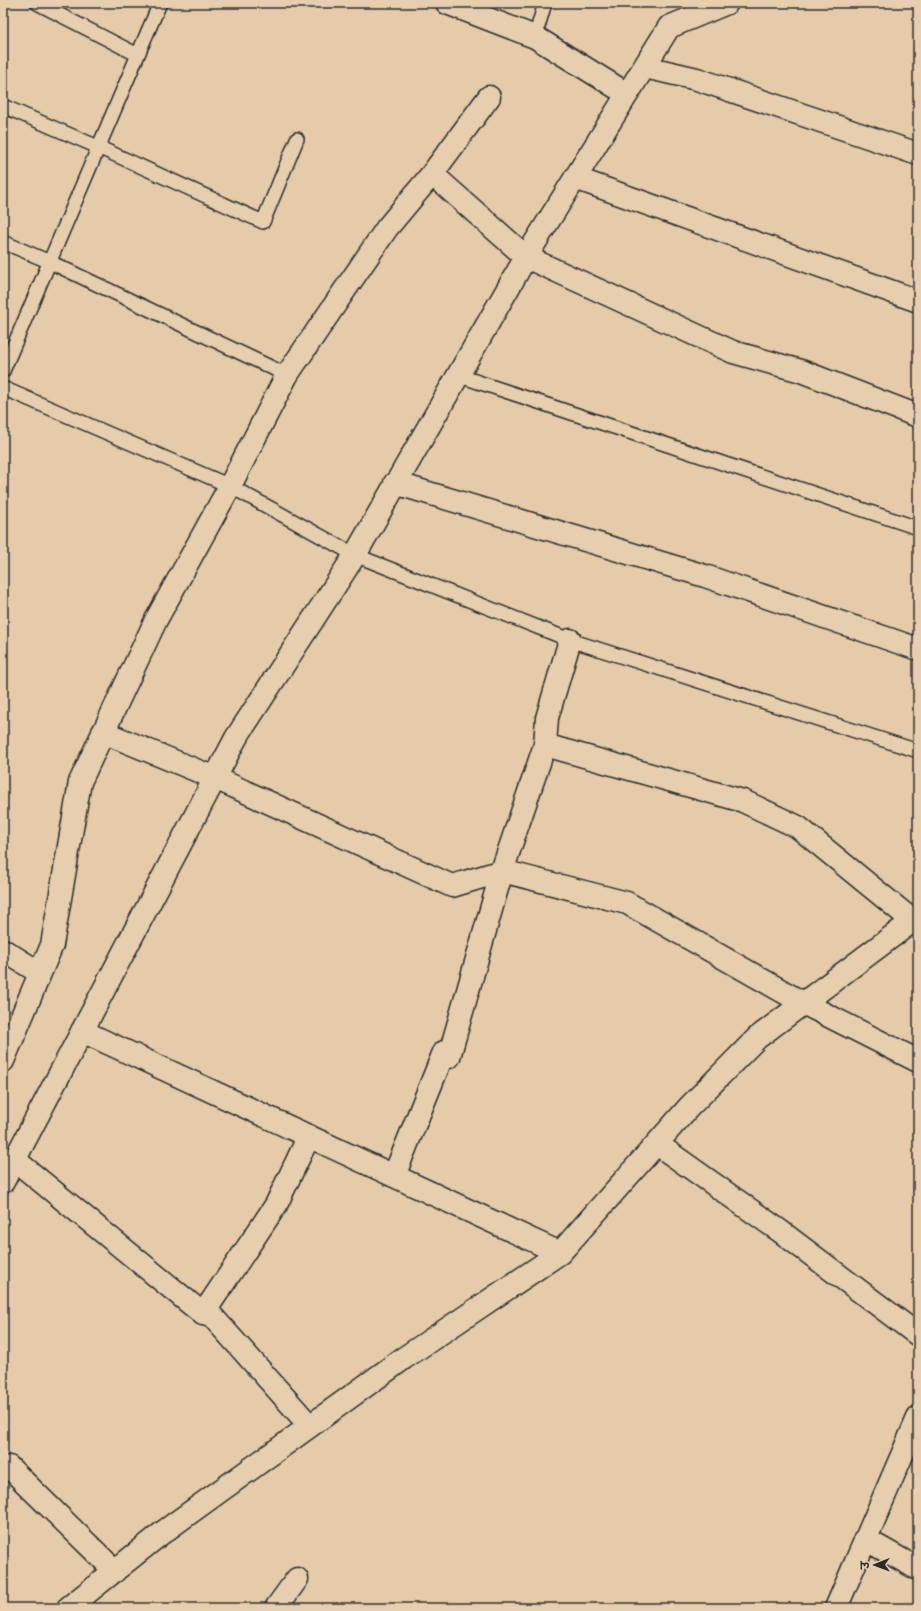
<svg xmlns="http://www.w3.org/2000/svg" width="921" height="1611" viewBox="0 0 921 1611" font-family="Delius,'Playpen Sans Deva',sans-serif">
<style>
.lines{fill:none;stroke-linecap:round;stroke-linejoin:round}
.lane-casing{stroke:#2b2b2b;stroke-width:16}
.street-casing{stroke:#2b2b2b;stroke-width:25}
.lane{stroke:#e6ceaf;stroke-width:13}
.street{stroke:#e6ceaf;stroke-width:22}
</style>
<rect width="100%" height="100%" fill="#e5cba9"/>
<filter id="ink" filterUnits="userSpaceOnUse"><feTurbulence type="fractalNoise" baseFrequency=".025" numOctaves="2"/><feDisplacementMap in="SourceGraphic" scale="8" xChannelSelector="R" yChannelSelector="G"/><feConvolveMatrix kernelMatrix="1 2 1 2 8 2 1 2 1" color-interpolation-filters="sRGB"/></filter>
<g filter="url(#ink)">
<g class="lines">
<defs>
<path id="lane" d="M37 3 138 55
M535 37 545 3
M3 106 98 147 263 222 297 139
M3 242 50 262 287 375
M3 371 160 3
M457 375 918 528
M3 388 230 486 355 555 570 640 918 751"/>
<path id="street" d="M447 3 535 37 627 94
M645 67 697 79 918 154
M432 174 489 97
M575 178 918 301
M395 483 705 576 918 649
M103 732 215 778 452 886 502 871 627 903 803 1003 918 1061
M545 745 743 801 798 827 913 921
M3 950 40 973
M82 1031 560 1253
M3 1061 52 945 80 782 156 620 230 486 287 375 387 228 432 174 526 257 733 352 801 371 918 416
M657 1144 780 1231 918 1335
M15 1160 203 1314 212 1316 310 1426
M394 1176 444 1052 449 1057 502 871 545 745 547 718 570 640
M3 1182 236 738 355 555 526 257 669 27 727 3
M203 1314 276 1205 309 1136
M9 1467 115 1571
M865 1539 918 1569
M68 1608 162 1533 404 1358 560 1253 689 1107 757 1038 918 917
M276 1608 297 1579
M836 1608 918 1418"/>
</defs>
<!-- lane casing -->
<use href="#lane" class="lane-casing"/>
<!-- street casing -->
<use href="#street" class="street-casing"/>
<!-- lane -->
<use href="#lane" class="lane"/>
<!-- street -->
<use href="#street" class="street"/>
</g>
</g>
<!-- margin -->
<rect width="921" height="1611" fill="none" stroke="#e6ceaf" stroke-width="16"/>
<rect x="8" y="8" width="905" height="1595" fill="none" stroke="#2b2b2b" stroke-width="1.5" filter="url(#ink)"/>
<!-- north arrow -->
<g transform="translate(875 1565) rotate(269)" stroke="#e6ceaf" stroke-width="3" paint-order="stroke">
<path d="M0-3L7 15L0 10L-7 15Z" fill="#2b2b2b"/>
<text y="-6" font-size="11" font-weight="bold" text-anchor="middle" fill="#2b2b2b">उ</text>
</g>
</svg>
